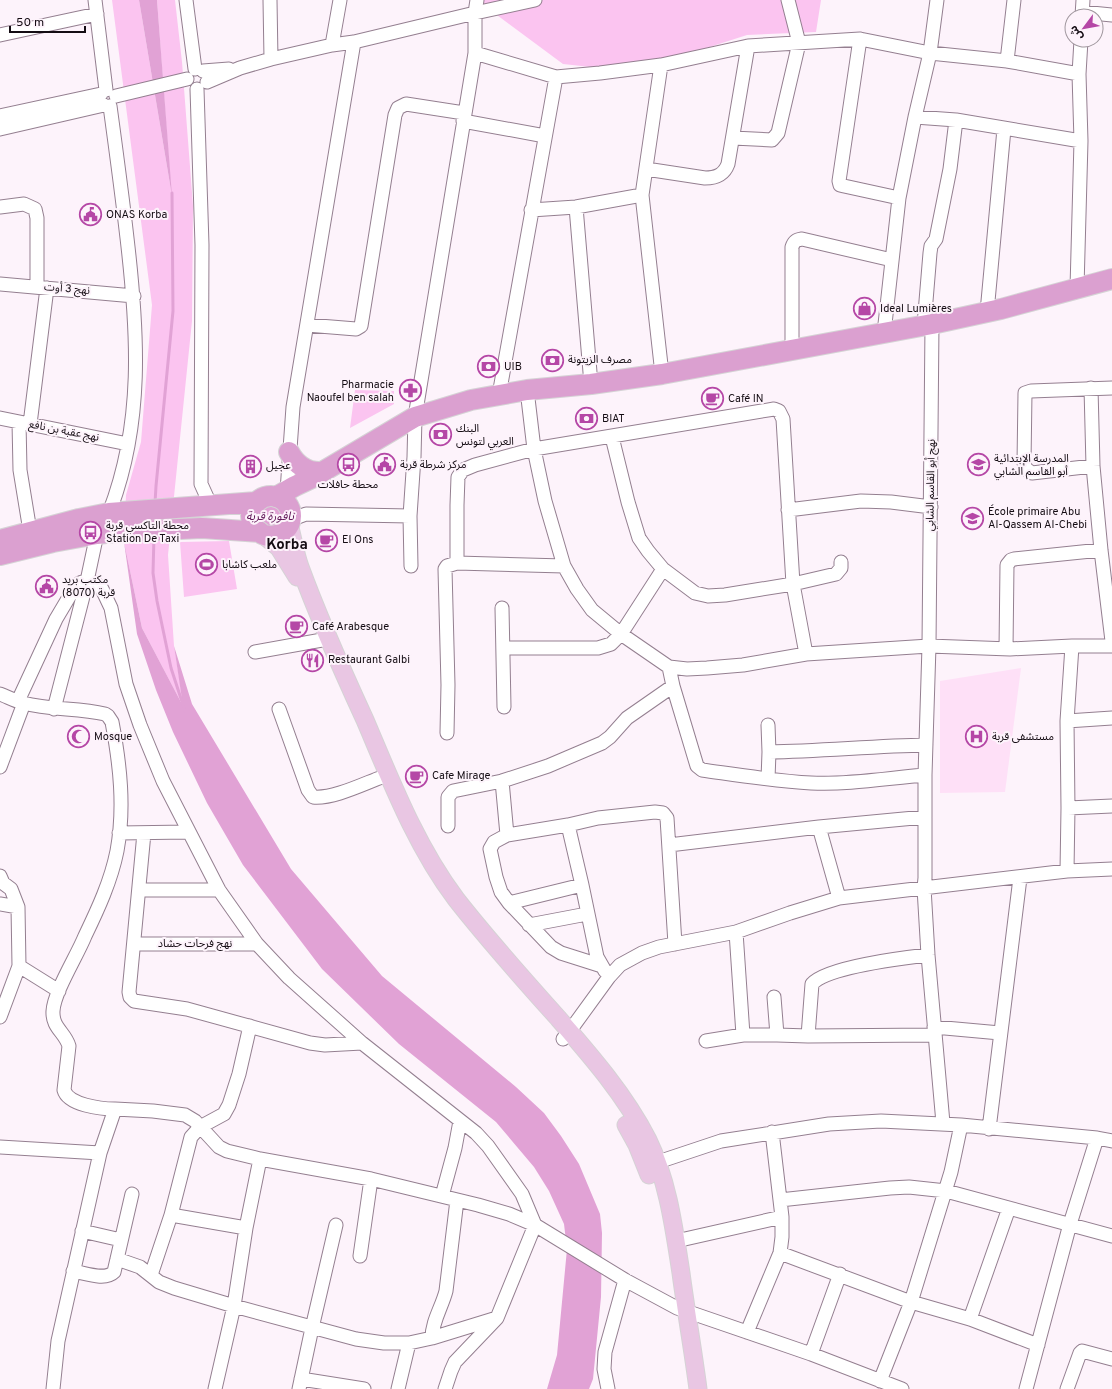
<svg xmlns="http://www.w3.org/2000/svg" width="1112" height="1389" viewBox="0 0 1112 1389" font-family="Overpass,'Noto Sans Arabic',sans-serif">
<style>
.built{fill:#fee0f7}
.green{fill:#fbc4f0}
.water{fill:#e1a2d5}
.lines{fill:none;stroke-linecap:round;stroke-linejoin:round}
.stream{stroke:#e1a2d5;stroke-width:3}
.minor-casing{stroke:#947f90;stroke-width:15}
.major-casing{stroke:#d5d3d5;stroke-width:19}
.highway-casing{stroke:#d5d3d5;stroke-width:22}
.minor{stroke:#fff;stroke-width:13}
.major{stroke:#e9c6e3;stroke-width:17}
.highway{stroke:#dba0d0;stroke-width:20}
.labels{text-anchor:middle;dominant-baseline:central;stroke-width:4;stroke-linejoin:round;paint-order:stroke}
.poi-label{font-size:11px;fill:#140c13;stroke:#fdf3fb;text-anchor:start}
.street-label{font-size:11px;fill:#140c13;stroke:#fdf3fb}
.water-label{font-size:12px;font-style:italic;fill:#641c5b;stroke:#fdf3fb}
.district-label{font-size:15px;font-weight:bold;fill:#140c13;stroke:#fdf3fb}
</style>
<rect width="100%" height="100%" fill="#fdf3fb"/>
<!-- built -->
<path class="built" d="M1021 668 1005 792 940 793V681Z"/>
<!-- green -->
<path class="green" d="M112 0H139L171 190 157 0H175L182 62 193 206 192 321 168 555 174 646 184 708 142 628 124 542 126 495 141 442 152 305Z
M479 0H821L816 32 747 35 666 61 600 68 563 64 478 1Z
M355 390 394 391V404L350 428Z
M229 541 237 589 184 597 180 542Z"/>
<!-- water -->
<path class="water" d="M139 0H157L172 196Z
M268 501 280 505C290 517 285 530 269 533L256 522C254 512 257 504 268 501Z
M124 542 142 628 183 706 174 646 192 704 291 869 382 976 516 1087 544 1113 561 1136 579 1164 600 1214 602 1233 601 1297 593 1379 589 1389H547L557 1355 567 1249 564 1224 549 1191 534 1167 496 1122 399 1044 322 969 243 865 207 803 173 732 156 690 137 634Z"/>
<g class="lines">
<!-- stream -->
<path class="stream" d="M155 503 156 486 173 311 172 193
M154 536 153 573 157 601 171 668 185 711"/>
<defs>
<path id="minor" d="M95 0 106 90
M186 0 195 69
M270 0 271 59
M1082 12 1112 15
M1082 16 1083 0
M0 35 97 14
M860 39 839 181 840 185 844 186 899 198
M332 45 340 0
M475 53 556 77 600 73 661 65 748 46 860 39 930 53 1007 61 1079 74
M1007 61 1014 0
M661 65 642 195 662 374
M203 71 229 69
M207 82 240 68 271 59 332 45 354 42 475 13 535 0
M197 89 202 245 201 484 211 506
M116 96 187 79
M0 116 101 94
M915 117 956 120 1081 141
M463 121 545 136
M0 129 104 105
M733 138 772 140 778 133 799 43 788 0
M646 169 705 178C716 178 724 175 728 164L748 46
M0 207 24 204 35 209 37 218V287
M576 207 591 384
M531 210 576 207 642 195
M0 284 134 296
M1077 288 1081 141 1079 74 1081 40
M987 312 1004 129
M932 324 929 646 925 775V878L924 888 928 955 943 1123
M307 325 356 329 361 326 395 115 398 108 406 104 464 113
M924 325 930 253 931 246 936 239 950 169 956 120
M884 333 899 198 915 117 930 53 937 0
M792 349V247C794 241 796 240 802 239L892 260
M1091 388 1093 466 1101 550 1112 641
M527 390 534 449 545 501 564 566 577 589 592 610 621 634 669 667 687 669 707 668 743 665 806 654 929 646 1010 649 1072 646H1112
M499 395 556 77
M0 418 128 444
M19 422 20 470 30 531
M30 424 47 288
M612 437 628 502 639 538 648 551 663 569 695 593 708 596 725 595 793 584 836 574 841 568V562
M1093 466 1032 473 1026 469 1024 463 1025 393 1031 391 1112 388
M287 491 293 407 354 42
M788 510 861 501 891 502 931 507
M109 513C144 423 138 332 127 238 122 194 116 150 110 106
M290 520 306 514 410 516
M411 566 410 516 414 457 415 417 475 53V13L477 0
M564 566 457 563V505L458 477 463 470 475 465 534 449 774 409 779 411 783 419 793 584 806 654
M502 608 504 707
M503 648H598L611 644 621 634 663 569
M1006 649 1007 565 1011 560 1014 559 1101 550
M255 652 322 640
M669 667 673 686 697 766 702 770C738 775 775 781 811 783 848 785 888 778 925 775
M0 694C8 697 15 701 23 703 50 710 78 708 105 714L108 716 112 722C120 764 125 808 117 851 111 881 98 909 85 936 77 956 54 992 53 1011 52 1028 65 1032 69 1046L64 1090C68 1105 101 1109 115 1109
M18 701 56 619 72 592 78 584 82 582 87 581 95 583 102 589 111 608 126 684 140 725 163 781 219 890 257 944 289 978 362 1043 476 1133 488 1146 522 1194 535 1225 497 1318 455 1362 451 1371 445 1389
M54 709 87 581 97 534
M279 709 308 790 313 797C333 799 363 784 382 777
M1067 721 1112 718
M768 725 769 752 768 779
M447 733 448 685 445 569 447 566 457 563
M769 752C822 751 874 746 926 745
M0 767 24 703
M502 781 507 835 568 825 598 818 655 812 663 813 667 818 675 944
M1068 808 1112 806
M568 825 582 885 597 957 605 971
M448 826V797L453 791 502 781 548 766 602 743 610 737 627 718 673 686
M819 827 839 898
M119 833 188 832
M144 833 129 992 130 997 134 1001 187 1009 310 1043 325 1045 362 1043
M507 835 494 842 490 849 496 877 501 892 509 903 551 947 561 953 602 966
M669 845 819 827 925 817
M1067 871 1068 808 1067 721 1072 646
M0 876 3 883 11 889 18 907 19 966 0 1017
M139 890H219
M509 903 582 885
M0 904 18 907
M529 925 587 914
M736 932 743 1035
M134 944H257
M19 966 59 991
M774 997 777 1035 808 1036 934 1035
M934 1027 1000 1033
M808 1036 812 984C827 967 903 958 928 955
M563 1039 569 1032 609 977 620 965 642 953 659 947 736 932 790 913 839 898 1067 871 1112 869
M706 1041 743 1035H777
M989 1129 1020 878
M772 1132 780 1200
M0 1147 100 1153 115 1109 153 1111 185 1115 195 1121 219 1147 227 1151 260 1159 371 1179 478 1205 509 1214 535 1225 625 1280 677 1308 811 1354 902 1389
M649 1165 721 1141 829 1124 881 1121 961 1125 1097 1138 1112 1141
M442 1196 455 1148 460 1121
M171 1215 246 1228
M82 1231 121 1240
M676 1241 782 1217
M780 1253 911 1302 970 1319 1038 1345
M360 1256 371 1179
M117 1259 140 1267 159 1282 174 1288 234 1306 356 1339 384 1343H409L432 1338 497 1318
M73 1271C85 1273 105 1281 114 1272L132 1194
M151 1275 171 1215 191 1137 200 1127 224 1114 229 1105 239 1074 250 1026
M970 1319 1009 1208
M747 1332 780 1253 782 1237V1217L780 1200 890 1188 909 1187 946 1191 1112 1236
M432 1338C432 1321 442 1307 446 1291L457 1200
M811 1354 840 1274
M301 1379 364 1389
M880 1381 911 1302 951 1172 961 1125
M53 1389 58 1341 100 1153
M215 1389 234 1306 246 1228 260 1159
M299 1389 312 1328 336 1225
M398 1389 409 1343
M608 1389 604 1369 605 1352 625 1280
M1026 1389 1070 1224 1097 1138
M1067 1389 1080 1353 1082 1351 1112 1359"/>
<path id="major" d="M289 524C293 538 295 553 300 567 319 619 342 670 365 720 391 781 416 846 456 899 488 940 523 979 558 1018 591 1056 625 1095 648 1140 668 1181 674 1228 681 1273 686 1311 693 1350 698 1389
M262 534 279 548 297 577
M626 1125 637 1145 649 1175"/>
<path id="highway" d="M289 452C296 465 308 473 322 472
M251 516a20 20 0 1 1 40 0a20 20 0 1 1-40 0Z
M276 497 295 486 312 478 415 417 471 400 527 390 591 384 662 374 932 324 1001 309 1112 279
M0 540 79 519 109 513 257 502
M0 555 53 542 97 534 115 532 202 528 260 532"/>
</defs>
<!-- minor casing -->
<use href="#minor" class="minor-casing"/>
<!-- major casing -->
<use href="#major" class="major-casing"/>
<!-- highway casing -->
<use href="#highway" class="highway-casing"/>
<!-- minor -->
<use href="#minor" class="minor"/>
<!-- major -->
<use href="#major" class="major"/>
<!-- highway -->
<use href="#highway" class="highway"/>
</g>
<!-- icons -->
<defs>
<symbol id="civic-ring" viewBox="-11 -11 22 22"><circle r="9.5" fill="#fdf3fb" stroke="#b547a6" stroke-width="1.5"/><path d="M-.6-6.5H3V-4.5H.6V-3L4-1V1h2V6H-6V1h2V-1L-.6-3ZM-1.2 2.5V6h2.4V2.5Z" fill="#b547a6"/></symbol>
<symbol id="shop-ring" viewBox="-11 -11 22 22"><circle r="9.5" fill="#fdf3fb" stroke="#b547a6" stroke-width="1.5"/><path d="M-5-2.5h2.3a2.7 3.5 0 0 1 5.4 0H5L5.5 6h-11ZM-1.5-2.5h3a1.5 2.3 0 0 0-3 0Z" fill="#b547a6"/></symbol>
<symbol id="bank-ring" viewBox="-11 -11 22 22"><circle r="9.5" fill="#fdf3fb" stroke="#b547a6" stroke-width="1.5"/><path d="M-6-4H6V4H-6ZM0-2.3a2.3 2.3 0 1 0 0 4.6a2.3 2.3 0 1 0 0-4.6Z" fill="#b547a6"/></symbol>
<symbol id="pharmacy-ring" viewBox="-11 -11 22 22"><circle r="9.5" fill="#fdf3fb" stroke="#b547a6" stroke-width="1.5"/><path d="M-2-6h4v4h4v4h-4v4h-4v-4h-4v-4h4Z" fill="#b547a6"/></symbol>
<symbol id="cafe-ring" viewBox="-11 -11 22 22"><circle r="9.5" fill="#fdf3fb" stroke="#b547a6" stroke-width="1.5"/><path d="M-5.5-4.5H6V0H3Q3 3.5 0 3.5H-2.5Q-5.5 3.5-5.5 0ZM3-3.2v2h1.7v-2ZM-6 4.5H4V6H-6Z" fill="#b547a6"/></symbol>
<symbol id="bus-ring" viewBox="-11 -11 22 22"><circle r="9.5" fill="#fdf3fb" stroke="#b547a6" stroke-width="1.5"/><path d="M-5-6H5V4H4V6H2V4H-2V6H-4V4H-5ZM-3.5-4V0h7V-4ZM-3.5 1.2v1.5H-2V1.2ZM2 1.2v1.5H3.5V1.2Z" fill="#b547a6"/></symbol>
<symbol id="school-ring" viewBox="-11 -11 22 22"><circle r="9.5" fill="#fdf3fb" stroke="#b547a6" stroke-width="1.5"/><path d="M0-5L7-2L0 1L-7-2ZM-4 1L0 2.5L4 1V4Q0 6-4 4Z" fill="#b547a6"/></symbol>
<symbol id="building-ring" viewBox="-11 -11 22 22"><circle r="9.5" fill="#fdf3fb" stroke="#b547a6" stroke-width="1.5"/><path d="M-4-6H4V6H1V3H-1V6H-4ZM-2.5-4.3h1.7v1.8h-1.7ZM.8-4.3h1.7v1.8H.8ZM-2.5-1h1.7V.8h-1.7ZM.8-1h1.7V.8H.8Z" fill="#b547a6"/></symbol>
<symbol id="stadium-ring" viewBox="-11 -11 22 22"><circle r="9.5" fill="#fdf3fb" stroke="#b547a6" stroke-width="1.5"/><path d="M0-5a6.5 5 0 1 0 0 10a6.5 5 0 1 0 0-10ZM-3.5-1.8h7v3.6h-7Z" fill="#b547a6"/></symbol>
<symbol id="restaurant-ring" viewBox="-11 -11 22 22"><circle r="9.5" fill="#fdf3fb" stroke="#b547a6" stroke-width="1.5"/><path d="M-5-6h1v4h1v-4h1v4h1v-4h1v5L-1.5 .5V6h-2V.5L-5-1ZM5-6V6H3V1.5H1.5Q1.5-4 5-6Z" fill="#b547a6"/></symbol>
<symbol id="mosque-ring" viewBox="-11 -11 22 22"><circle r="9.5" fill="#fdf3fb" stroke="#b547a6" stroke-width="1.5"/><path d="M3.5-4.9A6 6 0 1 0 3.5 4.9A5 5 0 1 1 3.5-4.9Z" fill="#b547a6"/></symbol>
<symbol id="hospital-ring" viewBox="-11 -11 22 22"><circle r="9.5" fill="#fdf3fb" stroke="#b547a6" stroke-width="1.5"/><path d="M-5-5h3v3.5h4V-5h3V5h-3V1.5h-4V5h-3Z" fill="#b547a6"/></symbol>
</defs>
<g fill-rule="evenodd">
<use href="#civic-ring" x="78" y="202" width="25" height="25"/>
<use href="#shop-ring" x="852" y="296" width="25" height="25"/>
<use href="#bank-ring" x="540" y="348" width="25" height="25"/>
<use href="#bank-ring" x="476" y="354" width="25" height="25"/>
<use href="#pharmacy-ring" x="398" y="378" width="25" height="25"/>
<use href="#cafe-ring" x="700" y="386" width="25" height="25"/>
<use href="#bank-ring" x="574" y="406" width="25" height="25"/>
<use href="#bank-ring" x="428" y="422" width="25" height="25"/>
<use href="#bus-ring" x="336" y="452" width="25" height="25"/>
<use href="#civic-ring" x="372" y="452" width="25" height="25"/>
<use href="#school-ring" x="966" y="452" width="25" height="25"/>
<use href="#building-ring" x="238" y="454" width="25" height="25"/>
<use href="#school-ring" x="960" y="506" width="25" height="25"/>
<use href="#bus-ring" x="78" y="520" width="25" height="25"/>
<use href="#cafe-ring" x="314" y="528" width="25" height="25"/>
<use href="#stadium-ring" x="194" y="552" width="25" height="25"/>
<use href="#civic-ring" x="34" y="574" width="25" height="25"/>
<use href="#cafe-ring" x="284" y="614" width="25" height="25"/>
<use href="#restaurant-ring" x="300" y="648" width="25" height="25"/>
<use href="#mosque-ring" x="66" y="724" width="25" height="25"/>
<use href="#hospital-ring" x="964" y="724" width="25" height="25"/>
<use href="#cafe-ring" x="404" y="764" width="25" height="25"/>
</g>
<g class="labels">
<!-- poi labels -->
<g class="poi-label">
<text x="106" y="215">ONAS Korba</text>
<text x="880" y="309">Ideal Lumières</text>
<text x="568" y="360">مصرف الزيتونة</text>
<text x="504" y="367">UIB</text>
<text x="394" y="385" text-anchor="end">Pharmacie<tspan x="394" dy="13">Naoufel ben salah</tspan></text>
<text x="728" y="399">Café IN</text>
<text x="602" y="419">BIAT</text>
<text x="456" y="429">البنك<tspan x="456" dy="13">العربي لتونس</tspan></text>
<text x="994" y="459">المدرسة الإبتدائية<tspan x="994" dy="13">أبو القاسم الشابي</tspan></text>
<text x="400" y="465">مركز شرطة قربة</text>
<text x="266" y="466">عجيل</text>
<text x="348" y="485" text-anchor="middle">محطة حافلات</text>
<text x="988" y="512">École primaire Abu<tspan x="988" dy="13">Al-Qassem Al-Chebi</tspan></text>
<text x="106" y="526">محطة التاكسي قربة<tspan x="106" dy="13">Station De Taxi</tspan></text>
<text x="342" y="540">El Ons</text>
<text x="222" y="565">ملعب كاشابا</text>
<text x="62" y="580">مكتب بريد<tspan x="62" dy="13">قربة (8070)</tspan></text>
<text x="312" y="627">Café Arabesque</text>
<text x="328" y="660">Restaurant Galbi</text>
<text x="94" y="737">Mosque</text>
<text x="992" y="737">مستشفى قربة</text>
<text x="432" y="776">Cafe Mirage</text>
</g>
<!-- street labels -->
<g class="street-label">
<text transform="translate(67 289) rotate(5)">نهج 3 أوت</text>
<text transform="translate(64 431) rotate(11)">نهج عقبة بن نافع</text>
<text transform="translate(931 485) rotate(-89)">نهج أبو القاسم الشابي</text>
<text x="195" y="944">نهج فرحات حشاد</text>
</g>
<!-- water labels -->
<g class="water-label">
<text x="270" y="517">نافورة قربة</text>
</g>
<!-- district labels -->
<g class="district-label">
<text x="287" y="545">Korba</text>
</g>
</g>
<!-- north arrow -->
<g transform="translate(1084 28) rotate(238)"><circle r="19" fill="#fdf3fb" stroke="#a0979e"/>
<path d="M0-3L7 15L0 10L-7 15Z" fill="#b547a6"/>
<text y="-6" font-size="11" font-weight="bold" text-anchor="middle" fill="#140c13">ش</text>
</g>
<!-- scale -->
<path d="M10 26v6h75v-6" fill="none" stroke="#140c13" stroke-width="2"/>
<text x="16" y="26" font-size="12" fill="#140c13" stroke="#fdf3fb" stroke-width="3" paint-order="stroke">50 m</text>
</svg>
